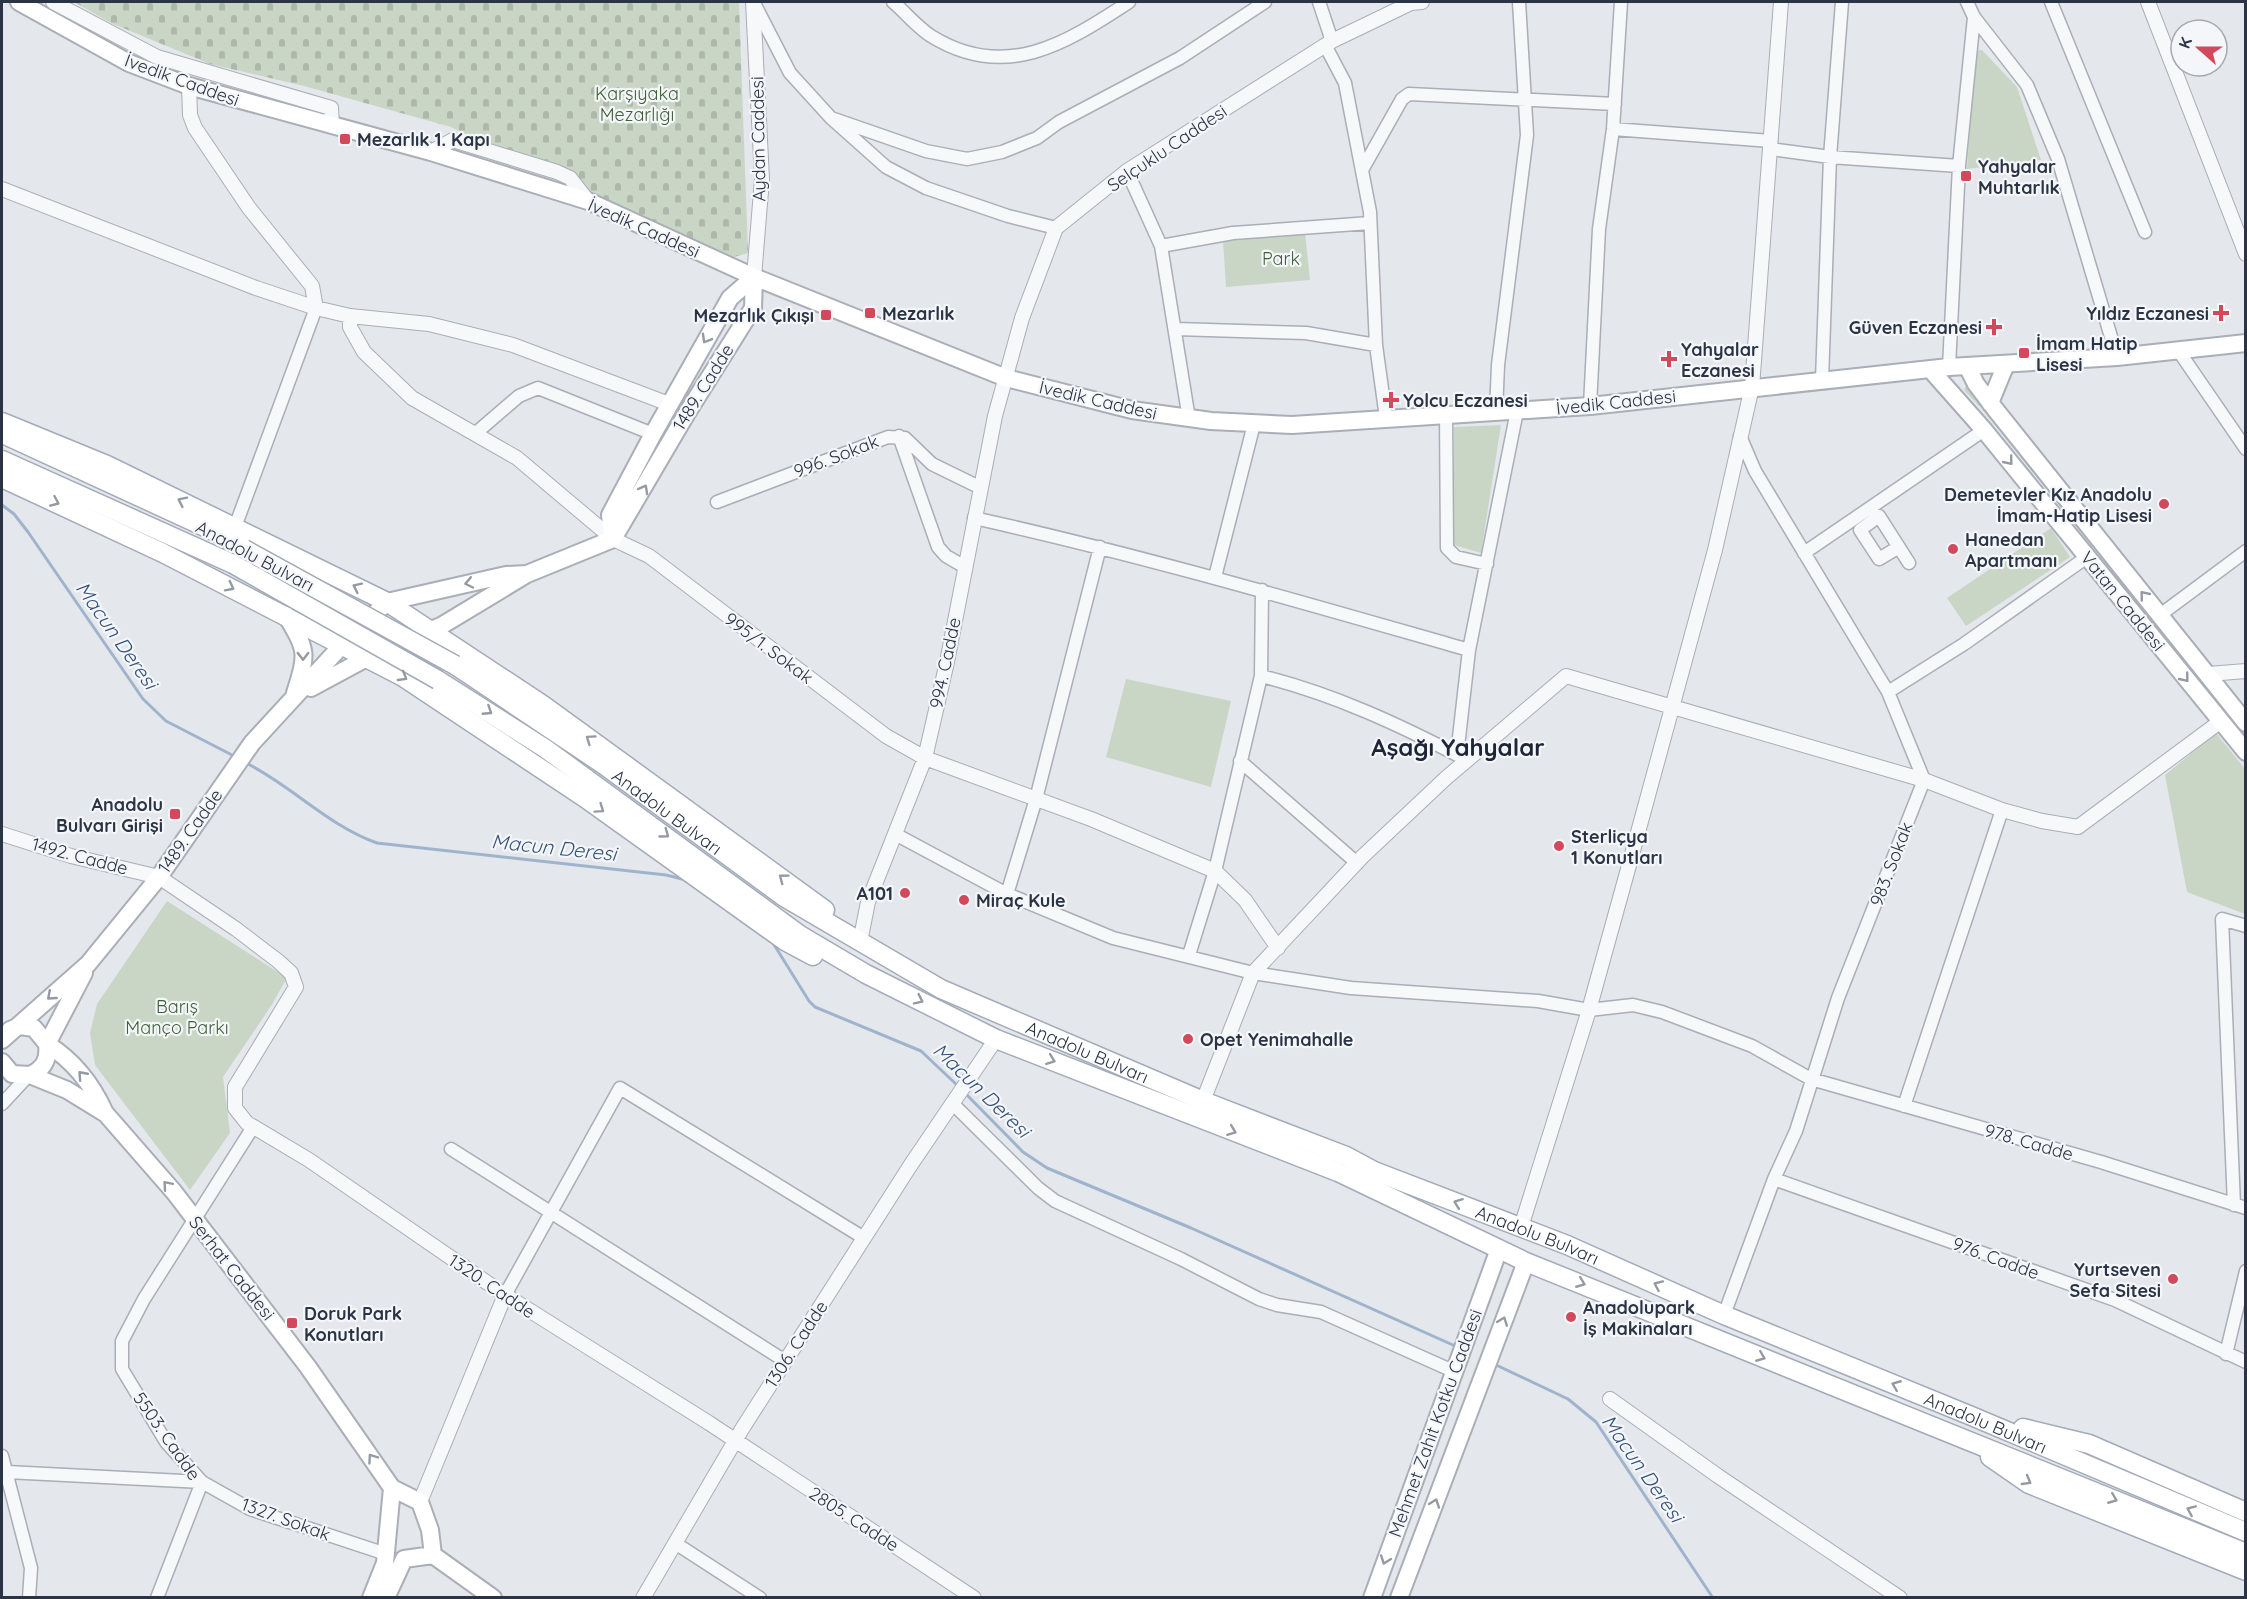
<svg xmlns="http://www.w3.org/2000/svg" width="2247" height="1599" viewBox="0 0 2247 1599" font-family="Quicksand,sans-serif">
<style>
.grass{fill:url(#grass-dots)}
.cemetery{fill:url(#cemetery-stones)}
.park{fill:#c9d6c5}
.lines{fill:none;stroke-linecap:round;stroke-linejoin:round}
.stream{stroke:#9fb4cc;stroke-width:3}
.minor-casing{stroke:#a9aeb7;stroke-width:15}
.tertiary-casing{stroke:#a9aeb7;stroke-width:16}
.secondary-casing{stroke:#a9aeb7;stroke-width:20}
.primary-casing{stroke:#a3abb8;stroke-width:21}
.minor{stroke:#f7f8fa;stroke-width:12}
.tertiary{stroke:#f7f8fa;stroke-width:14}
.secondary{stroke:#fff;stroke-width:16}
.primary{stroke:#fff;stroke-width:18}
.primary-bridge-casing{stroke:#a3abb8;stroke-width:21;stroke-linecap:butt}
.primary-bridge{stroke:#fff;stroke-width:18}
.oneway{stroke:#959aa2}
.poi-dot{fill:#d1495b;stroke:#f4f6f9;stroke-width:2}
.labels{text-anchor:middle;dominant-baseline:central;stroke-width:4.5;stroke-linejoin:round;paint-order:stroke}
.street-label{font-size:18px;fill:#2b3445;stroke:#f4f6f9}
.park-label{font-size:18px;fill:#3f6138;stroke:#f4f6f9}
.poi-label{font-size:18px;font-weight:bold;fill:#2b3445;stroke:#f4f6f9;text-anchor:start}
.water-label{font-size:20px;font-style:italic;fill:#34527a;stroke:#f4f6f9}
.district-label{font-size:24px;font-weight:bold;fill:#1d2536;stroke:#f4f6f9}
</style>
<defs>
<pattern id="grass-dots" width="8" height="8" patternUnits="userSpaceOnUse" patternTransform="scale(1.5)"><rect width="8" height="8" fill="#c9d6c5"/><path d="M2 2h.1M6 6h.1" fill="none" stroke="#adb8ab" stroke-width="1.8" stroke-linecap="round"/></pattern>
<pattern id="cemetery-stones" width="16" height="16" patternUnits="userSpaceOnUse" patternTransform="scale(1.5)"><rect width="16" height="16" fill="#c9d6c5"/><path d="M2 7V4a2 2 0 0 1 4 0v3zM10 15v-3a2 2 0 0 1 4 0v3z" fill="#adb8ab"/></pattern>
</defs>
<rect width="100%" height="100%" fill="#e4e7ec"/>
<!-- grass -->
<path class="grass" d="M1966 386 2245 732V737L1982 409 1964 390Z"/>
<!-- cemetery -->
<path class="cemetery" d="M74 2H739L748 253 734 257 540 172 451 127 304 86 210 64 111 23Z"/>
<!-- park -->
<path class="park" d="M1982 50 2017 87 2041 160 1967 169 1975 51Z
M1305 232 1310 280 1226 287 1223 240Z
M1501 425 1481 553 1454 545V427Z
M2051 528 2070 557 1966 626 1947 598Z
M1126 679 1231 701 1211 787 1106 757Z
M2216 733 2245 769V914L2187 892 2165 775Z
M167 901 287 978 271 1006 223 1077 230 1133 190 1190 95 1065 90 1033 97 1004Z"/>
<g class="lines">
<!-- stream -->
<path class="stream" d="M2 505 14 514 28 532 143 699 166 721 232 755
M248 764C293 787 329 826 377 843L666 875 686 880
M773 943 809 1001 815 1007 921 1051 958 1086
M965 1093 1023 1152 1047 1168 1191 1228 1453 1345
M1494 1364 1568 1399 1596 1422 1713 1598"/>
<defs>
<path id="minor" d="M893 2C905 12 917 27 931 36 1005 82 1065 44 1129 2
M1319 2 1332 41
M2051 2 2145 232
M754 3 790 73 831 118 886 167 926 188 1008 216 1056 228
M1974 17 2027 85 2058 159 2117 357
M1325 45 1345 83 1370 212 1376 345 1386 418
M831 118 926 151 967 159 1002 152 1037 138 1059 122 1180 58 1265 2
M1613 129 1771 141
M1771 149 1830 157 1959 166
M1362 170 1402 99 1409 94 1615 104
M1127 171 1161 246 1189 419
M1161 246 1233 233 1370 223
M1176 329 1306 333 1376 345
M2178 350 2246 449
M1949 367 1959 166 1974 17 1967 2
M1822 380 1830 157 1842 2
M1590 406 1599 229 1613 129 1621 2
M1496 412 1498 365 1527 135 1519 2
M1446 414 1447 548 1456 557 1487 564
M477 432 519 396 538 388 653 434
M899 436 938 547 946 556 965 567
M717 502 888 437 905 438 932 464 979 487
M974 518C1141 555 1304 603 1469 650
M235 527 316 308
M1899 547 1879 559 1860 530 1879 516 1909 563
M1804 553 1984 430
M1215 577 1254 424
M2160 615 2246 551
M1261 676C1333 694 1398 724 1463 758
M1888 692 1964 644 2087 557
M1457 755 1469 650 1517 411
M1240 761 1357 863
M895 834 1007 894 1113 938 1253 973 1351 988 1538 1001 1589 1010 1633 1005 1662 1012 1752 1046 1811 1079 2101 1162 2246 1208
M1007 894 1036 799 1100 547
M1189 955 1215 871 1261 676 1262 590
M2 1104 28 1076
M953 1104 1038 1188 1055 1201 1181 1259 1259 1299 1277 1305 1321 1312 1453 1371
M1904 1106 2002 810
M451 1149 785 1361
M1774 1179 2115 1300 2246 1362
M2234 1205 2222 919 2246 926
M505 1295 620 1088 864 1238
M1724 1315 1774 1179 1796 1131 1838 998 1924 780 1888 692 1755 471 1740 436
M2226 1354 2246 1271
M2 1456 31 1568 29 1598
M7 1472 202 1482 250 1509 386 1554
M202 1482 166 1442 122 1369V1341L144 1299 253 1127
M675 1543 760 1598
M157 1598 202 1482"/>
<path id="tertiary" d="M53 2 157 57 331 108 332 126
M753 2 762 179 754 277
M2148 2 2246 254
M189 86 190 115 195 128 249 208 312 286 316 308
M431 152 453 140 557 172 570 178 588 201
M2 189 256 288 316 308 350 316 429 324 513 345 669 404
M350 316V327L364 352 412 398 517 458 613 539 649 556 886 736 925 758 1091 819 1215 871 1245 900 1278 948
M2208 674 2246 671
M2 834 71 856 159 877 236 929 278 961 291 973 296 987 235 1087V1108L247 1123 309 1160 505 1295 709 1423 974 1598
M860 942 868 902 925 758 947 662 995 416 1022 318 1056 228 1127 171 1332 41 1411 3 1422 2
M1203 1101 1253 973 1362 857 1446 778 1566 676 1924 780 2002 810 2042 821 2078 827 2221 721
M1521 1227 1589 1010 1628 869 1715 550 1752 387 1781 2
M1610 1399 1718 1476 1900 1598
M420 1502 505 1295
M643 1598 742 1429 910 1166 996 1039"/>
<path id="secondary" d="M19 2 129 63 189 86 431 152 588 201 754 277 1006 378 1132 410 1211 421 1292 425 1590 406 1949 367 2117 357 2246 343
M1967 366 1976 384 1995 409 2246 723
M1930 369 1984 430 2246 752
M1990 403 2006 364
M613 539 610 515 653 434 730 298 754 277
M286 615C307 651 308 652 295 693
M311 688 376 653 441 626 527 574 613 539 687 413 753 308 754 277
M10 1030 20 1026 34 1028 47 1044C49 1059 44 1069 30 1075
M2 1040 88 964 159 877 252 743 343 644 387 602 506 575 527 574
M47 1044C74 1061 93 1086 105 1113
M47 1044 84 973
M2 1062 12 1074 30 1075 67 1090 106 1114 174 1192 308 1367 392 1488 420 1502 430 1530 433 1555
M404 1559 433 1555 493 1598
M371 1598 385 1563 392 1488
M386 1598 404 1559
M1372 1598 1499 1249
M1399 1598 1526 1262"/>
<g id="primary">
<path d="M2 422 107 465 387 602 543 705 825 910"/>
<path d="M5 435 218 533 244 549"/>
<path d="M2 460 233 564"/>
<path d="M2 478 163 553 403 677 585 798 785 941 813 956"/>
<path id="s1" d="M455 665 604 765 784 897 941 989 1203 1101 1346 1156 1374 1171 1567 1245 1724 1315 1969 1415 2246 1532"/>
<path d="M438 680 546 749 800 935 866 974 996 1039 1338 1172 1526 1262 2246 1553"/>
<path d="M2023 1428 2089 1444 2246 1512"/>
<path d="M1990 1457 2029 1484 2246 1571"/>
</g>
</defs>
<!-- minor casing -->
<use href="#minor" class="minor-casing"/>
<!-- tertiary casing -->
<use href="#tertiary" class="tertiary-casing"/>
<!-- secondary casing -->
<use href="#secondary" class="secondary-casing"/>
<!-- primary casing -->
<use href="#primary" class="primary-casing"/>
<!-- minor -->
<use href="#minor" class="minor"/>
<!-- tertiary -->
<use href="#tertiary" class="tertiary"/>
<!-- secondary -->
<use href="#secondary" class="secondary"/>
<!-- primary -->
<use href="#primary" class="primary"/>
<defs>
<path id="primary-bridge" d="M244 549 455 665
M233 564 438 680"/>
</defs>
<!-- primary-bridge casing -->
<use href="#primary-bridge" class="primary-bridge-casing"/>
<!-- primary-bridge -->
<use href="#primary-bridge" class="primary-bridge"/>
</g>
<!-- one-way arrows -->
<defs><path id="oneway-chevron" d="M-2-3.5L2.5 0L-2 3.5" fill="none" stroke-width="1.6" stroke-linecap="round" stroke-linejoin="round" transform="scale(1.5)"/></defs>
<g class="oneway">
<use href="#oneway-chevron" transform="translate(706 339) rotate(120)"/>
<use href="#oneway-chevron" transform="translate(2009 461) rotate(51)"/>
<use href="#oneway-chevron" transform="translate(644 489) rotate(-61)"/>
<use href="#oneway-chevron" transform="translate(182 501) rotate(-154)"/>
<use href="#oneway-chevron" transform="translate(55 502) rotate(24)"/>
<use href="#oneway-chevron" transform="translate(469 583) rotate(168)"/>
<use href="#oneway-chevron" transform="translate(230 587) rotate(27)"/>
<use href="#oneway-chevron" transform="translate(357 587) rotate(-154)"/>
<use href="#oneway-chevron" transform="translate(2144 595) rotate(-129)"/>
<use href="#oneway-chevron" transform="translate(303 656) rotate(90)"/>
<use href="#oneway-chevron" transform="translate(403 677) rotate(31)"/>
<use href="#oneway-chevron" transform="translate(2185 678) rotate(51)"/>
<use href="#oneway-chevron" transform="translate(488 711) rotate(33)"/>
<use href="#oneway-chevron" transform="translate(590 739) rotate(-145)"/>
<use href="#oneway-chevron" transform="translate(600 809) rotate(35)"/>
<use href="#oneway-chevron" transform="translate(665 834) rotate(36)"/>
<use href="#oneway-chevron" transform="translate(783 878) rotate(-143)"/>
<use href="#oneway-chevron" transform="translate(51 996) rotate(139)"/>
<use href="#oneway-chevron" transform="translate(919 1000) rotate(26)"/>
<use href="#oneway-chevron" transform="translate(1051 1060) rotate(21)"/>
<use href="#oneway-chevron" transform="translate(82 1075) rotate(-132)"/>
<use href="#oneway-chevron" transform="translate(1232 1131) rotate(21)"/>
<use href="#oneway-chevron" transform="translate(167 1185) rotate(-131)"/>
<use href="#oneway-chevron" transform="translate(1458 1203) rotate(-159)"/>
<use href="#oneway-chevron" transform="translate(1581 1283) rotate(22)"/>
<use href="#oneway-chevron" transform="translate(1658 1285) rotate(-156)"/>
<use href="#oneway-chevron" transform="translate(1503 1321) rotate(-69)"/>
<use href="#oneway-chevron" transform="translate(1761 1357) rotate(22)"/>
<use href="#oneway-chevron" transform="translate(1896 1385) rotate(-158)"/>
<use href="#oneway-chevron" transform="translate(372 1458) rotate(-125)"/>
<use href="#oneway-chevron" transform="translate(2027 1481) rotate(30)"/>
<use href="#oneway-chevron" transform="translate(2113 1499) rotate(22)"/>
<use href="#oneway-chevron" transform="translate(1435 1503) rotate(-70)"/>
<use href="#oneway-chevron" transform="translate(2191 1510) rotate(-157)"/>
<use href="#oneway-chevron" transform="translate(1385 1560) rotate(110)"/>
</g>
<!-- markers -->
<g class="poi-dot">
<rect x="339" y="133" width="12" height="12" rx="3"/>
<rect x="1960" y="170" width="12" height="12" rx="3"/>
<rect x="864" y="307" width="12" height="12" rx="3"/>
<path d="M2218 304h6v6h6v6h-6v6h-6v-6h-6v-6h6z"/>
<rect x="820" y="309" width="12" height="12" rx="3"/>
<path d="M1991 318h6v6h6v6h-6v6h-6v-6h-6v-6h6z"/>
<rect x="2018" y="347" width="12" height="12" rx="3"/>
<path d="M1666 350h6v6h6v6h-6v6h-6v-6h-6v-6h6z"/>
<path d="M1388 391h6v6h6v6h-6v6h-6v-6h-6v-6h6z"/>
<circle cx="2164" cy="504" r="6"/>
<circle cx="1953" cy="549" r="6"/>
<rect x="169" y="808" width="12" height="12" rx="3"/>
<circle cx="1559" cy="846" r="6"/>
<circle cx="905" cy="893" r="6"/>
<circle cx="964" cy="900" r="6"/>
<circle cx="1188" cy="1039" r="6"/>
<circle cx="2173" cy="1279" r="6"/>
<circle cx="1571" cy="1317" r="6"/>
<rect x="286" y="1317" width="12" height="12" rx="3"/>
</g>
<g class="labels">
<!-- street labels -->
<g class="street-label">
<text transform="translate(182 80) rotate(20)">İvedik Caddesi</text>
<text transform="translate(758 139) rotate(-91)">Aydan Caddesi</text>
<text transform="translate(1167 148) rotate(-34)">Selçuklu Caddesi</text>
<text transform="translate(644 228) rotate(24)">İvedik Caddesi</text>
<text transform="translate(703 387) rotate(-58)">1489. Cadde</text>
<text transform="translate(1098 400) rotate(13)">İvedik Caddesi</text>
<text transform="translate(1616 402) rotate(-6)">İvedik Caddesi</text>
<text transform="translate(836 456) rotate(-21)">996. Sokak</text>
<text transform="translate(255 556) rotate(28)">Anadolu Bulvarı</text>
<text transform="translate(2123 601) rotate(51)">Vatan Caddesi</text>
<text transform="translate(769 648) rotate(37)">995/1. Sokak</text>
<text transform="translate(945 663) rotate(-78)">994. Cadde</text>
<text stroke="none"><textPath href="#s1" startOffset="258">Anadolu Bulvarı</textPath></text>
<text transform="translate(190 831) rotate(-55)">1489. Cadde</text>
<text transform="translate(80 856) rotate(15)">1492. Cadde</text>
<text transform="translate(1891 864) rotate(-69)">983. Sokak</text>
<text stroke="none"><textPath href="#s1" startOffset="744">Anadolu Bulvarı</textPath></text>
<text transform="translate(2029 1142) rotate(16)">978. Cadde</text>
<text stroke="none"><textPath href="#s1" startOffset="1230">Anadolu Bulvarı</textPath></text>
<text transform="translate(1996 1258) rotate(20)">976. Cadde</text>
<text transform="translate(232 1268) rotate(52)">Serhat Caddesi</text>
<text transform="translate(492 1286) rotate(34)">1320. Cadde</text>
<text transform="translate(796 1344) rotate(-57)">1306. Cadde</text>
<text stroke="none"><textPath href="#s1" startOffset="1716">Anadolu Bulvarı</textPath></text>
<text transform="translate(1435 1423) rotate(-70)">Mehmet Zahit Kotku Caddesi</text>
<text transform="translate(167 1436) rotate(55)">5503. Cadde</text>
<text transform="translate(286 1519) rotate(20)">1327. Sokak</text>
<text transform="translate(854 1519) rotate(33)">2805. Cadde</text>
</g>
<!-- park labels -->
<g class="park-label">
<text x="637" y="93">Karşıyaka<tspan x="637" dy="21">Mezarlığı</tspan></text>
<text x="1281" y="258">Park</text>
<text x="177" y="1006">Barış<tspan x="177" dy="21">Manço Parkı</tspan></text>
</g>
<!-- poi labels -->
<g class="poi-label">
<text x="357" y="139">Mezarlık 1. Kapı</text>
<text x="1978" y="166">Yahyalar<tspan x="1978" dy="21">Muhtarlık</tspan></text>
<text x="882" y="313">Mezarlık</text>
<text x="2209" y="313" text-anchor="end">Yıldız Eczanesi</text>
<text x="814" y="315" text-anchor="end">Mezarlık Çıkışı</text>
<text x="1982" y="327" text-anchor="end">Güven Eczanesi</text>
<text x="2036" y="343">İmam Hatip<tspan x="2036" dy="21">Lisesi</tspan></text>
<text x="1681" y="349">Yahyalar<tspan x="1681" dy="21">Eczanesi</tspan></text>
<text x="1403" y="400">Yolcu Eczanesi</text>
<text x="2152" y="494" text-anchor="end">Demetevler Kız Anadolu<tspan x="2152" dy="21">İmam-Hatip Lisesi</tspan></text>
<text x="1965" y="539">Hanedan<tspan x="1965" dy="21">Apartmanı</tspan></text>
<text x="163" y="804" text-anchor="end">Anadolu<tspan x="163" dy="21">Bulvarı Girişi</tspan></text>
<text x="1571" y="836">Sterliçya<tspan x="1571" dy="21">1 Konutları</tspan></text>
<text x="893" y="893" text-anchor="end">A101</text>
<text x="976" y="900">Miraç Kule</text>
<text x="1200" y="1039">Opet Yenimahalle</text>
<text x="2161" y="1269" text-anchor="end">Yurtseven<tspan x="2161" dy="21">Sefa Sitesi</tspan></text>
<text x="1583" y="1307">Anadolupark<tspan x="1583" dy="21">İş Makinaları</tspan></text>
<text x="304" y="1313">Doruk Park<tspan x="304" dy="21">Konutları</tspan></text>
</g>
<!-- water labels -->
<g class="water-label">
<text transform="translate(117 635) rotate(55)">Macun Deresi</text>
<text transform="translate(554 847) rotate(6)">Macun Deresi</text>
<text transform="translate(982 1090) rotate(44)">Macun Deresi</text>
<text transform="translate(1643 1468) rotate(55)">Macun Deresi</text>
</g>
<!-- district labels -->
<g class="district-label">
<text x="1458" y="747">Aşağı Yahyalar</text>
</g>
</g>
<!-- border -->
<rect width="2247" height="1599" fill="none" stroke="#2b3445" stroke-width="6"/>
<!-- north arrow -->
<g transform="translate(2199 48) rotate(291)"><circle r="28" fill="#f4f6f9" stroke="#a4a8b1" stroke-width="1.5"/>
<path d="M0-4.5L10 22L0 15L-10 22Z" fill="#d1495b"/>
<text y="-9" font-size="16" font-weight="bold" text-anchor="middle" fill="#2b3445">K</text>
</g>
</svg>
